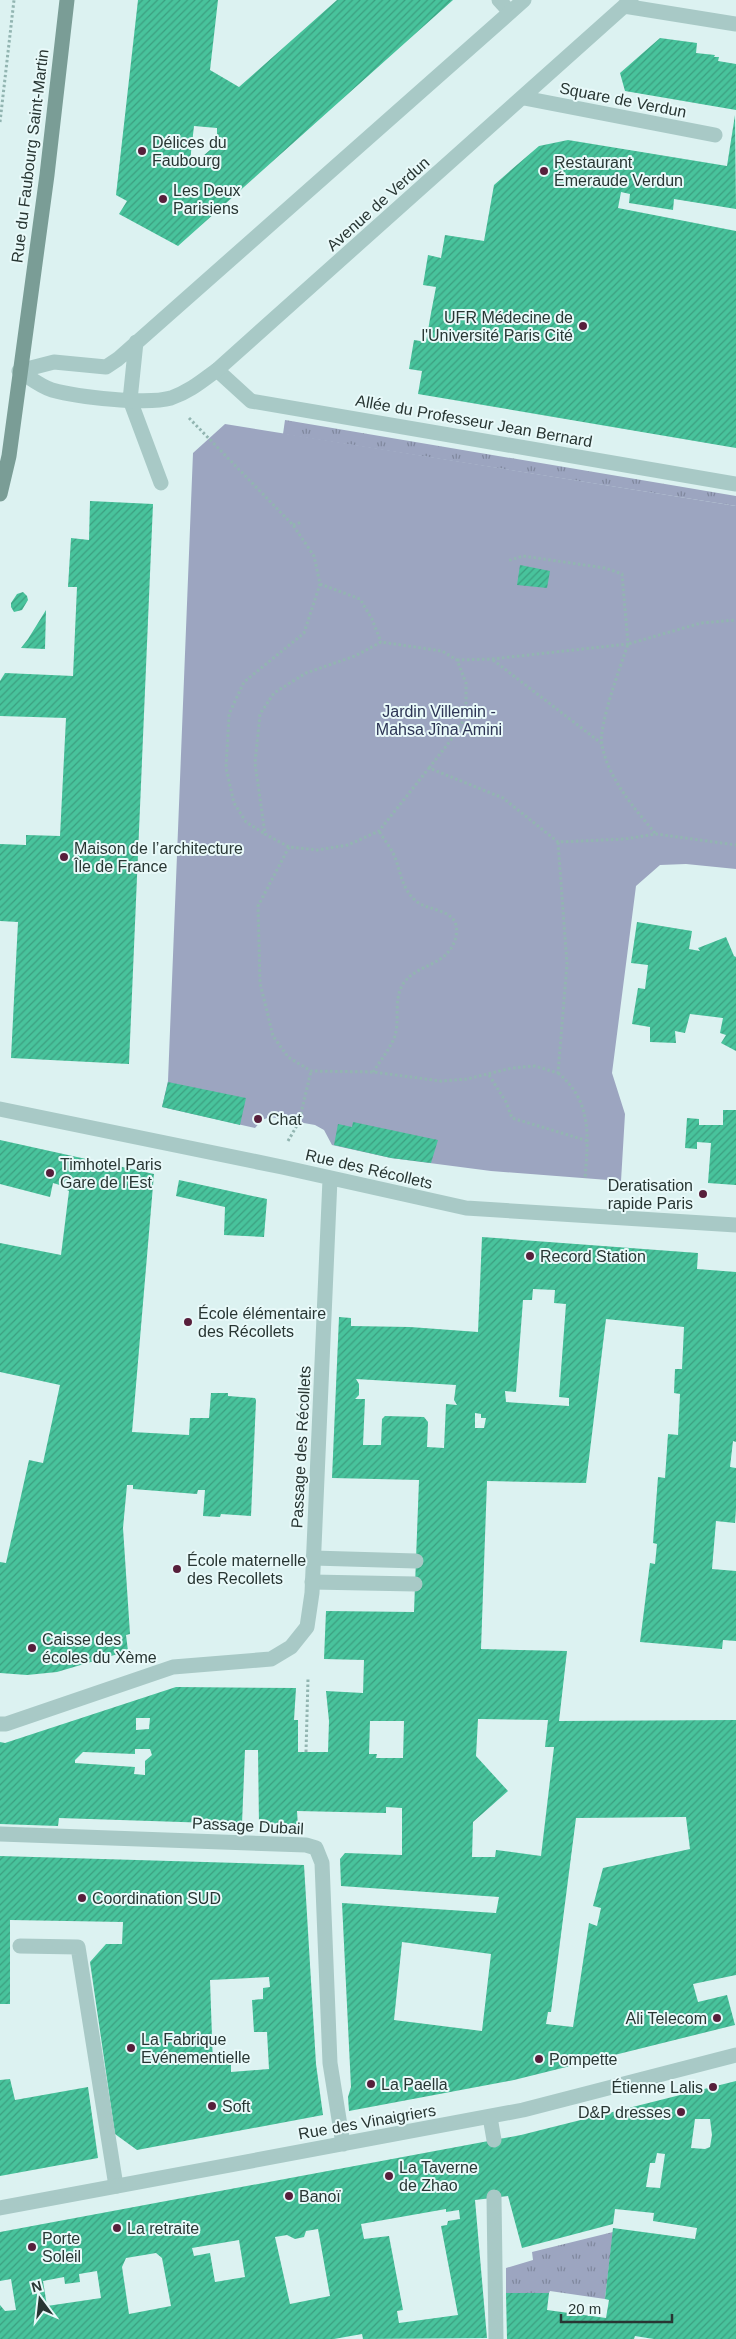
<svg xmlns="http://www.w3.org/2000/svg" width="736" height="2339" viewBox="0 0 736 2339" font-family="Arial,sans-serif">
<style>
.grass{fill:url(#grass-tufts)}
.green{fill:#9ca5c0}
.building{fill:url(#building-hatch);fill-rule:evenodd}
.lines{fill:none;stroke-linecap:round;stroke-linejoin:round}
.path{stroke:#92b5b1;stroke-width:3;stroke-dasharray:2.5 2.5;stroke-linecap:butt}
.lane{stroke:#a8c9c6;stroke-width:15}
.street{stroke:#a8c9c6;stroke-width:15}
.secondary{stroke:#7a9d96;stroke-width:15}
.poi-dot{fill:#571f3b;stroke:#e8f9f9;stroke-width:2}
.labels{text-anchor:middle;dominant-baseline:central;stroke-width:4;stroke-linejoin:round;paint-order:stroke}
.street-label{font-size:16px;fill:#283633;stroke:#e8f9f9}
.poi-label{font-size:16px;fill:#283633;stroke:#e8f9f9;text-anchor:start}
.park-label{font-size:16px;fill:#2c3454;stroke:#e8f9f9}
</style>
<defs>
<pattern id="grass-tufts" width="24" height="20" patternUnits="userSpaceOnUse" patternTransform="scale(1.25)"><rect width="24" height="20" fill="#9ca5c0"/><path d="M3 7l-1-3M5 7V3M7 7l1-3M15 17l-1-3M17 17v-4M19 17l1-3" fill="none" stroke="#7f879d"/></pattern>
<pattern id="building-hatch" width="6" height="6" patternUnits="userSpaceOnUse" patternTransform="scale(1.25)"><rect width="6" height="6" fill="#48c39c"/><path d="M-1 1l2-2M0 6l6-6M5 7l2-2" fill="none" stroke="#3c9f80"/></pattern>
</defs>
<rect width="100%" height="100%" fill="#dcf2f1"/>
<!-- grass -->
<path class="grass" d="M285 420 736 496V506L283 434Z
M613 2232 605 2299 550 2291 549 2293H506V2268L533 2260 532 2252Z"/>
<!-- green -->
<path class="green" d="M225 424 736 506V869L686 864 660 865 636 886 612 1073 625 1114 621 1181 491 1171 391 1158 332 1145 324 1130 315 1125 270 1117 262 1120 255 1128 162 1107 168 1081 193 453Z"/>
<!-- building -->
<path class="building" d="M138 0H218L210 70 239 87 337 0H453L178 246 119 214 127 201 116 195ZM194 126 217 128V144L196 162 190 161Z
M660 38 697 43 696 53 715 55 714 57H719L718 61 736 64V110L625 91 620 73Z
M735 115 736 209 674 199 673 210 629 203 630 194 621 192 618 208 736 231V448L418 394 422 371 409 369 414 340 426 342 431 313 436 287 423 285 428 255 441 258 445 235 484 241 494 185 511 170 539 146 568 140 727 166Z
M90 501 153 504 129 1064 11 1058 18 922 0 921V844L26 845V835L60 836 66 718 0 716V681L5 673 73 676 77 587H68L71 538 89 540Z
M520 565 550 571 547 588 517 585Z
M23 592 27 596 28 600 22 610 14 612 11 607V603L17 594Z
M46 610 45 649 21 648 28 639Z
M637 922 692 931 689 949 700 951 698 948 726 937 734 956 736 957V1051L721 1043 726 1035 720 1033 723 1018 690 1014 685 1033 675 1031 676 1043 650 1042V1027L632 1024 638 988 645 989 648 965 631 963Z
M168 1082 246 1098 240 1125 162 1107Z
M723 1110H736V1185L708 1183 711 1143 697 1142V1149L685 1148 687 1118 699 1119V1125H723Z
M353 1122 438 1140 431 1163 391 1158 334 1145 338 1124 352 1127Z
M0 1140 154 1174 132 1432 189 1435 190 1418H209L211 1393H228V1396L255 1398 256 1400 251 1516 221 1514 220 1517 203 1516 205 1490H198L197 1494 133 1489V1485H127L123 1528 130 1634 126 1635 128 1651 57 1672 27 1675 0 1673V1562L6 1563 29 1460 43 1463 60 1385 0 1372V1243L61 1255 69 1191 63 1188V1186L53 1183 50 1197 0 1184Z
M179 1180 267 1199 264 1237 224 1235 225 1207 176 1196Z
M482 1237 698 1253 697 1269 736 1272V1442L733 1441 730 1467 736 1468V1509L735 1523 716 1521 712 1569 736 1571V1641L723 1640 722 1649 640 1642 650 1563 655 1564 657 1544 653 1543 658 1477 665 1478 668 1434 678 1435 680 1394 674 1393 675 1369H682L684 1327 606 1319 586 1483 487 1481 481 1649 567 1651 559 1721 736 1720V1975L693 1984 698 2002 727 1995 735 2025 514 2080 349 2111 348 2097 351 2087 342 1903 496 1913 499 1897 341 1886 340 1859 345 1853 402 1855V1808L386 1807V1813L297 1811 298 1826 259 1825 258 1750H245L242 1824 59 1818 58 1826 0 1824V1742L5 1743 176 1687 296 1688 294 1720H298V1752H328L329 1721 326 1691 363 1693 364 1660 324 1659 326 1611 414 1612 419 1480 332 1478 339 1317 351 1318V1326L410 1327 478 1332ZM533 1289 555 1290 554 1303 566 1304 559 1397 569 1398V1406L506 1402 505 1391 516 1392 523 1300H532ZM356 1379 456 1385 454 1400 457 1405 446 1404 444 1448 427 1447 428 1422 424 1417 385 1416 382 1419 381 1445H363L365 1399H355L359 1395V1384ZM475 1413 481 1414V1418H486L484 1428H475ZM136 1718H150L149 1729 136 1730ZM478 1719 548 1720 545 1747H554L541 1856 496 1850 495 1857H472L473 1822 508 1791 476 1756ZM370 1721H404L403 1758H376L377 1754H369ZM135 1749H150L152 1755 145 1761V1775L134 1774 135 1767 75 1763V1760L83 1752 135 1754ZM686 1817 690 1849 603 1868 593 1906 601 1908 597 1926 589 1923 573 2027 546 2024 548 2012H551L576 1818ZM402 1942 491 1954 482 2031 394 2020Z
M0 1856 304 1865 316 2064 323 2115 137 2150 115 2134 90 1962 106 1944H122L123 1922 10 1920V2004H0ZM269 1977 270 1987 263 1988V1999L252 2000 254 2032H267L269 2069 231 2072V2064L213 2065 210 1980Z
M10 2079 15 2100 88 2087 98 2158 0 2176V2080Z
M736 2081V2339H654L635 2336 634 2339H507L506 2293H549L547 2310 606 2318 609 2300 605 2299 613 2228 695 2239 697 2228 653 2221 654 2213 615 2209 613 2224 522 2248 508 2196 475 2200 487 2338 363 2339 362 2334 334 2339H0V2305L5 2311 16 2310 11 2279 0 2281V2232L521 2135ZM695 2119H710L712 2135 710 2147 705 2149 691 2148ZM657 2153 665 2154 660 2188 646 2187 650 2163H655ZM446 2209V2212L459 2210 460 2219 448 2221 447 2225 441 2226 458 2315 399 2323 397 2311 403 2310 389 2236 364 2239 361 2224ZM318 2229 330 2296 290 2304 275 2237 287 2235 295 2239 304 2237 306 2231ZM239 2240 245 2277 215 2282 210 2253 194 2256 192 2248ZM156 2253 162 2258 171 2306 129 2314 122 2267 126 2258ZM97 2271 101 2298 47 2306 43 2281 64 2277 65 2284 80 2282 79 2274Z"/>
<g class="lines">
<!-- path -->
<path class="path" d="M0 122 14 0
M189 418 293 525 314 556 320 584 304 633 244 682 229 714 226 768 234 803 246 822 265 834
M293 525 302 522
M320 584 360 599 372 619 381 642
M457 660 492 659 628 644 622 574 605 568 523 556 507 561
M493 660 601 743
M429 768 454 736 463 721 466 703V683L457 660 442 651 381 642 355 656 306 673 274 693 260 714 255 763 265 834 289 847 317 850 348 845 379 831 429 768 503 798 558 842 625 839 656 834 736 845
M655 833C634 808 608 778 602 745 598 726 621 665 628 644L701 623 736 620
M289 847 258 906 260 983 273 1036 288 1057 311 1071 373 1072 441 1081 467 1079 512 1068 535 1066 558 1073 567 964 558 842
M373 1072C380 1061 390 1049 395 1036 400 1019 393 1000 403 984 414 967 438 966 449 951 455 944 459 931 455 922 448 909 427 910 416 901 403 890 401 875 396 860 393 850 384 840 379 831
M558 1073C593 1102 588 1137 585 1179
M489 1075 506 1102 512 1118 588 1141
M288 1141 299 1122 311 1071
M306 1752 308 1679"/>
<!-- lane -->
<path class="lane" d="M499 0 510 12
M217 370 251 401 736 484
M130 400 161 483
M313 1558 416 1561
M312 1582 415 1584
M20 1946 78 1947 116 2186
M490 2117 494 2140
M494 2197 496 2339"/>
<!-- street -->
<path class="street" d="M624 6 736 24
M524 98 715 135
M19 371C29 377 41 387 52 390 78 397 146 405 171 398 189 392 202 381 217 370L631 0
M19 371 54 362 106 367 118 359 524 0
M130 400 136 342
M0 1109 282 1167 466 1208 736 1225
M0 1724H6L173 1667 271 1659 291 1647 307 1627 312 1593 330 1179
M0 1834 306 1845 316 1848 322 1863 330 2063 343 2144
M0 2208 523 2110 736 2055"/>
<!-- secondary -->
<path class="secondary" d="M0 494 9 456 47 175 67 0"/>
</g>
<!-- markers -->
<g class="poi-dot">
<circle cx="142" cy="151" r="5"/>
<circle cx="544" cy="171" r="5"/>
<circle cx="163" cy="199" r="5"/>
<circle cx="583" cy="326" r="5"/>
<circle cx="64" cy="857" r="5"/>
<circle cx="258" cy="1119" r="5"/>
<circle cx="50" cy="1173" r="5"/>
<circle cx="703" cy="1194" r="5"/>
<circle cx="530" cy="1256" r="5"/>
<circle cx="188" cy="1322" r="5"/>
<circle cx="177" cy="1569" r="5"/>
<circle cx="32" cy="1648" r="5"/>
<circle cx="82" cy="1898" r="5"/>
<circle cx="717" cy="2018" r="5"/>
<circle cx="131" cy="2048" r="5"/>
<circle cx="539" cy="2059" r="5"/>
<circle cx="371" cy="2084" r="5"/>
<circle cx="713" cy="2087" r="5"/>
<circle cx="212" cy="2106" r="5"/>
<circle cx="681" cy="2112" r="5"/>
<circle cx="389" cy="2176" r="5"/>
<circle cx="289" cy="2196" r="5"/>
<circle cx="117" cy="2228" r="5"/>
<circle cx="32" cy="2247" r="5"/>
</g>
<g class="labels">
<!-- street labels -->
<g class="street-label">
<text transform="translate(623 100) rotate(11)">Square de Verdun</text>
<text transform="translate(30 156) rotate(-83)">Rue du Faubourg Saint-Martin</text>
<text transform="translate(378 204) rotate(-42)">Avenue de Verdun</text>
<text transform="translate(474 421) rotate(10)">Allée du Professeur Jean Bernard</text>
<text transform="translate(369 1169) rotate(13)">Rue des Récollets</text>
<text transform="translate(301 1447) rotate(-87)">Passage des Récollets</text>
<text transform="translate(248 1826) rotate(3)">Passage Dubail</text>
<text transform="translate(367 2122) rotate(-10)">Rue des Vinaigriers</text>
</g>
<!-- poi labels -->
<g class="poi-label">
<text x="152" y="142">Délices du<tspan x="152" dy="18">Faubourg</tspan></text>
<text x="554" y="162">Restaurant<tspan x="554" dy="18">Émeraude Verdun</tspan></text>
<text x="173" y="190">Les Deux<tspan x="173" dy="18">Parisiens</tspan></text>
<text x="573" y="317" text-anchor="end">UFR Médecine de<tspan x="573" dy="18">l'Université Paris Cité</tspan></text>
<text x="74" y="848">Maison de l’architecture<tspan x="74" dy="18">Île de France</tspan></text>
<text x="268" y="1119">Chat</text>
<text x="60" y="1164">Timhotel Paris<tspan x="60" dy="18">Gare de l'Est</tspan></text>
<text x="693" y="1185" text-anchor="end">Deratisation<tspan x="693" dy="18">rapide Paris</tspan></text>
<text x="540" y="1256">Record Station</text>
<text x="198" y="1313">École élémentaire<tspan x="198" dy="18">des Récollets</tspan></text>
<text x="187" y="1560">École maternelle<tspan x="187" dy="18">des Recollets</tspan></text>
<text x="42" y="1639">Caisse des<tspan x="42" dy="18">écoles du Xème</tspan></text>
<text x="92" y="1898">Coordination SUD</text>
<text x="707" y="2018" text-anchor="end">Ali Telecom</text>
<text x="141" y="2039">La Fabrique<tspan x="141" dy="18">Evénementielle</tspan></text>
<text x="549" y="2059">Pompette</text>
<text x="381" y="2084">La Paella</text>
<text x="703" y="2087" text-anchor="end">Étienne Lalis</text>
<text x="222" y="2106">Soft</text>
<text x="671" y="2112" text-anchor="end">D&amp;P dresses</text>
<text x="399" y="2167">La Taverne<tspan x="399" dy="18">de Zhao</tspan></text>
<text x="299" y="2196">Banoï</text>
<text x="127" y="2228">La retraite</text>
<text x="42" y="2238">Porte<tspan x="42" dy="18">Soleil</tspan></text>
</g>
<!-- park labels -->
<g class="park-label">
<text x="439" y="711">Jardin Villemin -<tspan x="439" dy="18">Mahsa Jîna Amini</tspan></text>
</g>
</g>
<!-- north arrow -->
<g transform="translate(40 2299) rotate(345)" stroke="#e8f9f9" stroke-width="4" paint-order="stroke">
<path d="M0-4L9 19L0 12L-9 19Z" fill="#283633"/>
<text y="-8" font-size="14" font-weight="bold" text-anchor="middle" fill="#283633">N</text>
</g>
<!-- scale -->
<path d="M561 2314v8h111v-8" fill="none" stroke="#283633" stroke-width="2.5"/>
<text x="568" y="2314" font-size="15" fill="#283633" stroke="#e8f9f9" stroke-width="4" paint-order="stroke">20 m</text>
</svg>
